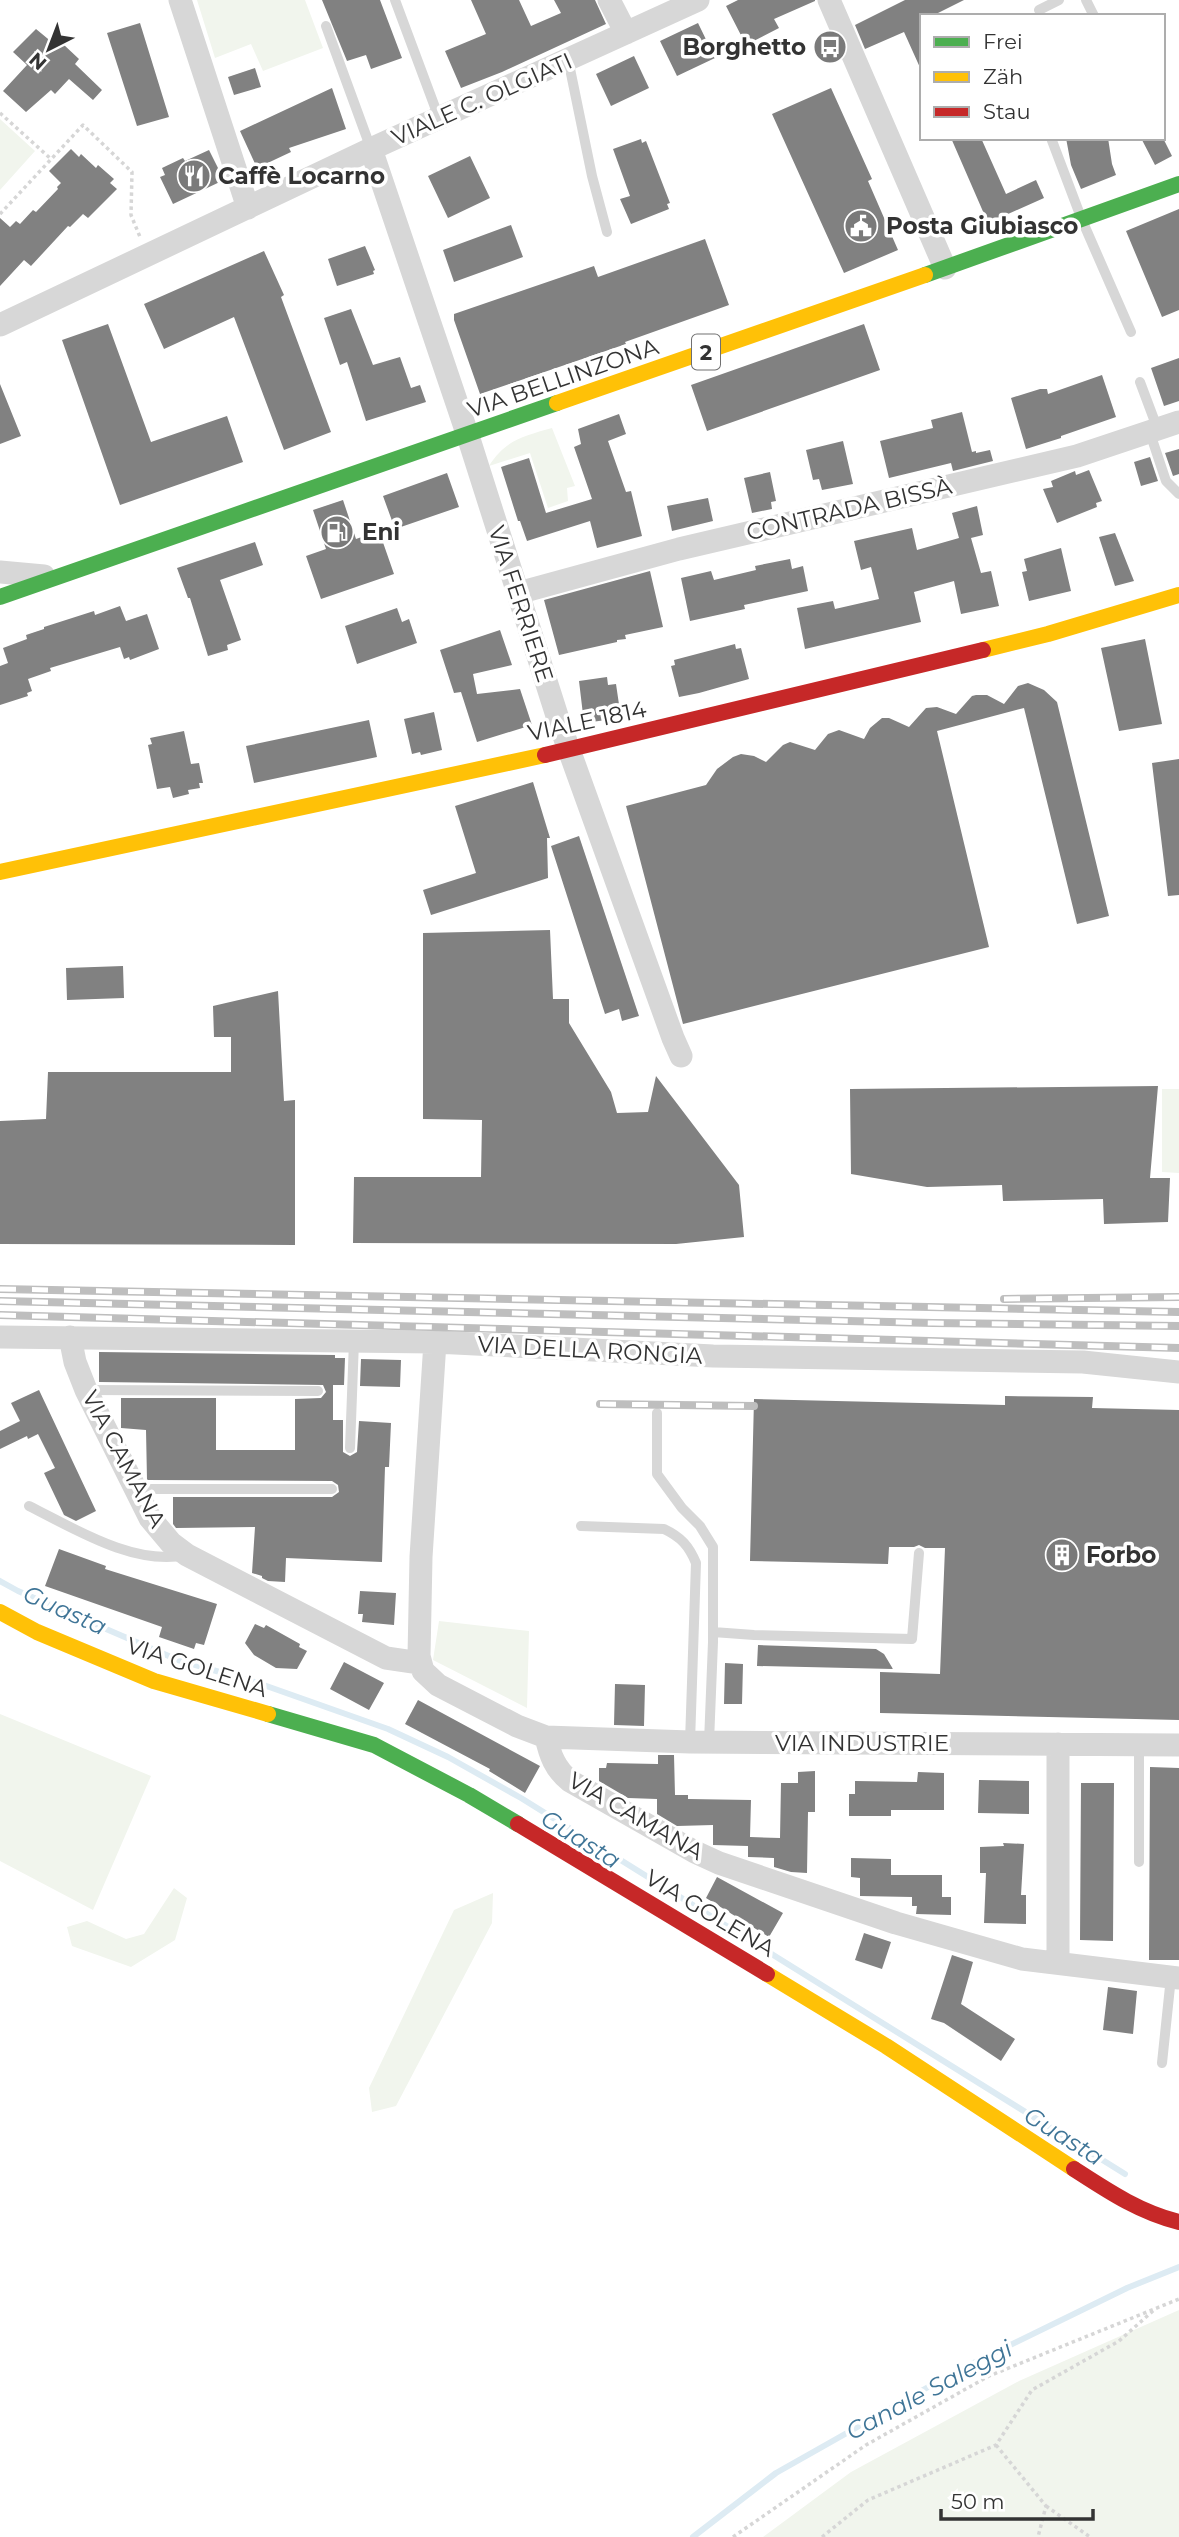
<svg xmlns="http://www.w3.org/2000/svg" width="1179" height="2537" viewBox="0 0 1179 2537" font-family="Montserrat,sans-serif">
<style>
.green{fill:#f1f5ed}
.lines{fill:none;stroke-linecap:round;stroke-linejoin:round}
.stream{stroke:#ddebf3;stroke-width:6}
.building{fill:#818181}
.path{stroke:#d6d6d6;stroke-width:3.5;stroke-dasharray:3.5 3.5;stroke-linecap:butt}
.lane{stroke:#d7d7d7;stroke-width:10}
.street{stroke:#d7d7d7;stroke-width:23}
.fast{stroke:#4caf50;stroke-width:16}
.slow{stroke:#ffc107;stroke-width:16}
.jam{stroke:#c62828;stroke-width:16}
.rail-casing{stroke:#bebebe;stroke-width:8}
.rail{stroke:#fff;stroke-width:5;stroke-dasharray:16;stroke-linecap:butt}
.labels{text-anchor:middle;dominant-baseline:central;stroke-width:7;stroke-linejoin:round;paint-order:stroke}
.shield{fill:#fff;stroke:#707070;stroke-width:2}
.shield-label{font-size:21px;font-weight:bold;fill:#333}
.poi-label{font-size:23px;font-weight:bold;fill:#333;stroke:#fff;text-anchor:start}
.street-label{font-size:23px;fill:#333;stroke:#fff}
.water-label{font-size:24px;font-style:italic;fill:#3f7597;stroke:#fff}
</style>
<rect width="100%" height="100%" fill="#fff"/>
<!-- green -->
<path class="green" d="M197 0H305L323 48 263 71 251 44 215 58Z
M0 119 35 151 0 190Z
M552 428 575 486 567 488 568 501 548 508 530 453 489 466C505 440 524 436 552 428Z
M1162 1089H1179V1173L1162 1172Z
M439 1621 529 1631 527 1708 433 1660Z
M0 1714 151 1776 93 1910 0 1861Z
M174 1888 187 1898 175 1940 131 1967 72 1946 67 1927 87 1921 126 1939 144 1934Z
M493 1893 492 1923 396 2106 372 2112 369 2088 454 1910Z
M1179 2310V2537H763L851 2472 1019 2381Z"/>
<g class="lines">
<!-- stream -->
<path class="stream" d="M0 1581 18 1591 178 1660 258 1683 388 1729 448 1757 521 1798 1125 2174
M693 2537 776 2473 953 2373 1127 2288 1179 2267"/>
</g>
<!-- building -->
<path class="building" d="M322 0H380L402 58 371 69 366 55 347 61Z
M471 0H519L531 26 561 13 554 0H595L606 24 502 72 461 88 445 51 486 34Z
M738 0H815V1L774 19 779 28 746 45 726 6Z
M905 0H964L932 16H922V72L904 32 865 49 855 25Z
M140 23 169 117 137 126 107 33Z
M698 23 715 58 677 76 660 41Z
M36 29 59 48 63 44 79 59 75 64 102 90 93 100 69 79 55 94 51 90 26 112 3 91 27 65 13 52Z
M634 56 649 88 611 106 596 74Z
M255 68 261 87 234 95 228 77Z
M332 88 346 129 289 148 291 152 257 168 240 131Z
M831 88 872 179 868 181 898 250 844 273 772 114Z
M951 138H981L1006 194 1036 180 1044 198 988 223Z
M1066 138H1108L1112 164 1116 175 1081 189 1071 165Z
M1141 138H1163L1172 156 1155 165Z
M641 139 642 143 646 141 670 203 667 204 669 209 631 224 620 199 630 196 613 149Z
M71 149 79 157 81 154 96 168 98 165 114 179 110 183 117 189 88 218 83 214 70 227 68 226 31 266 24 260 0 286V218L10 227 16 221 20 224 33 210 36 212 58 189 57 187 61 183 49 171Z
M209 150 224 180 173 204 160 177 165 175 162 168 183 158 185 161Z
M470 156 490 198 448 218 428 176Z
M1179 209V310L1162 317 1126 231Z
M511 225 523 257 454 282 443 250Z
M705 239 729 305 625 342 626 344 480 394 454 320V314L594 266 598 277Z
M365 246 375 270 373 271 374 274 337 286 328 259Z
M264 251 284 295 281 297 331 432 284 450 234 317 164 349 144 304Z
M351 309 373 365 400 357 411 388 420 385 426 402 366 421 347 362 340 365 324 318Z
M108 324 151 442 227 416 243 462 120 505 62 340Z
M864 324 880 370 707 431 691 385Z
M1179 358V401L1164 406 1151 368Z
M1102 375 1116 417 1061 436V438L1026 449 1011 398 1040 389H1047L1048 394Z
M0 384 21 436 0 444Z
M962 412 972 452 976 451V453L990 450 993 461 953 471 951 463 889 478 880 441 933 428 931 420Z
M619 414 626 434 608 441 626 492 631 491 642 536 597 548 590 521 527 541 520 521H518L501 467 529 458 546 513 592 499 574 447 581 444 578 429Z
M843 441 853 484 822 490 819 479 813 480 806 450Z
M1179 449V474L1173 476 1165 453Z
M1150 457 1158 481 1141 486 1134 462Z
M1089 470 1102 501 1096 503 1097 507 1057 523 1043 489 1053 487 1051 481 1075 471 1076 475Z
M770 472 776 501 771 502 772 509 752 513 744 478Z
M447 473 459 507 395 529 383 496Z
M708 498 713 521 672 531 667 506Z
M343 500 356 539 379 531 394 574 321 599 306 556 326 549 313 510Z
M977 506 983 535 971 538 981 573 991 571 999 606 961 614 954 581 914 592 921 622 805 649 797 608 833 601 835 609 879 599 871 567 861 570 854 541 912 528 917 550 959 538 952 513Z
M1115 533 1134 581 1115 586 1099 537Z
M255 542 263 565 220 580 241 640 227 645 228 650 208 656 190 598H188L177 568Z
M1061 548 1071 591 1029 601 1022 572 1027 571 1024 559Z
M790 559 792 569 803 566 808 591 744 605 745 609 690 621 681 578 711 571 714 580 756 570 755 566Z
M650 571 663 627 625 635 626 639 617 640V642L559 655 544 600Z
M120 606 126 621 147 614 159 649 130 660 129 657 124 659 120 647 50 668 51 671 28 679 32 691 27 693 28 696 0 705V666L8 663 3 648 27 639 26 635 44 629V627L94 611 95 615Z
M397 608 402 622 409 619 417 643 357 664 345 626Z
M500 630 512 665 473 674 477 694 520 689 532 725 477 742 461 692 454 693 440 650Z
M1145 639 1162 724 1119 731 1101 648Z
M735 644 736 649 741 648 749 679 699 693 679 697 671 666 675 665 674 660Z
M607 677 608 685 616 684 621 718 584 723 579 681Z
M1028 683 1044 690 1057 702 1109 916 1077 924 1024 708 937 731 989 947 683 1024 626 806 706 785 717 769 733 757 741 754 754 756 766 762 783 745 790 742 815 750 828 734 839 730 864 739 870 728 882 718H889L909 727 926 708 937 707 956 714 972 696 976 695H987L1004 704 1018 686Z
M434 712 442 750 421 755 420 752 412 754 404 719Z
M369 720 377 757 254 783 246 746Z
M184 731 191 764 199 763 203 783H199L200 788 188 790 189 794 173 798 170 787 157 789 148 745 152 744 150 738Z
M1179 759V895L1168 896 1152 763Z
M533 782 550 838H547L548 878 431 915 423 890 476 873 455 806Z
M579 836 639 1016 622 1021 619 1009 605 1014 551 846Z
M550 930 553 999H569V1023L611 1092 617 1113 648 1112 656 1076 739 1185 744 1237 676 1244 353 1243 354 1177H481L482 1120 423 1119V933Z
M123 966 124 998 67 1000 66 968Z
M278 991 284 1101 295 1100V1245L0 1244V1121L46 1119 48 1072H231V1037H214L213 1006Z
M1158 1086 1150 1178H1170L1168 1222 1104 1224 1103 1199 1003 1201 1002 1185 927 1187 851 1174 850 1089Z
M99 1352 335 1355V1358H345L344 1385H333V1420H343V1452L350 1456 357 1452 359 1421 391 1423 389 1467H385L382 1562 286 1558 285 1582 268 1581 262 1578V1576L252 1573 255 1527 176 1528 173 1524V1497H332L339 1492 338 1485 332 1481 147 1480 146 1430 121 1428V1398H216V1450H295V1399L321 1398 326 1392 323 1385 99 1382Z
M361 1359 401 1360 400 1387 360 1386Z
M39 1390 96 1511 76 1521 64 1515 44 1473 55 1468 38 1434 28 1439 27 1436 0 1449V1431L20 1421 11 1403Z
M1005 1396 1093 1397 1092 1408 1179 1410V1720L880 1713V1672L940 1674 945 1548H925L919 1545 914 1547H889L888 1564 750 1561 754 1399 1005 1405Z
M59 1549 106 1566 105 1569 217 1604 204 1645 196 1643 194 1649 159 1637 162 1627 45 1586Z
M360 1591 396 1593 394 1625 362 1622 363 1614H358Z
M255 1624 264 1628 266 1625 300 1644 299 1647 307 1651 297 1669 276 1668 254 1655 245 1643Z
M758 1645 876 1649 884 1654 893 1669 757 1666Z
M344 1662 384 1683 369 1710 330 1689Z
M725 1663 743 1664 742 1704H724Z
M615 1684 645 1685 644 1726 614 1725Z
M418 1700 540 1766 525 1793 489 1771 490 1769 405 1724Z
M658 1755H674L675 1795H688V1799L751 1800 750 1837 780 1838 781 1783H798V1772L815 1771V1812H808L807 1873 791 1872 774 1867V1858L748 1857V1846L713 1845V1825L677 1826 657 1814V1799L628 1798 599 1781V1768H606L607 1763 658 1764Z
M1150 1767 1179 1768V1960H1149Z
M918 1772 944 1773V1810H891V1816H849V1794H855V1781L917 1782Z
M979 1780 1029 1781V1814L978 1813Z
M1081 1783H1114L1113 1941 1080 1940Z
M1003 1843 1024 1844 1021 1895H1026V1924L984 1923 986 1873H980V1847L1004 1846Z
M851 1858 891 1859V1875H942V1897H951V1915L916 1914 917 1906H912V1897L860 1896V1878L851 1877Z
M717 1877 783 1913 769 1937 706 1898Z
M864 1933 891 1942 882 1969 855 1960Z
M952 1955 973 1962 961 2004 1015 2039 1001 2061 944 2023 931 2019Z
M1108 1987 1137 1991 1133 2034 1103 2030Z"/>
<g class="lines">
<!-- path -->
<path class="path" d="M0 113 51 159
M0 214 83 125 132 172 131 215 140 237
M996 2445 1046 2506 1038 2537
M1046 2506 1090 2537
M733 2537 866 2445 989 2376 1179 2299
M822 2537 868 2500 996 2445 1032 2390 1119 2341 1154 2310"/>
<!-- lane -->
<path class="lane" d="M395 0 439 118
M1086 0 1094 16
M1039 10 1059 0
M326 26 371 149
M568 59 592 176 607 232
M1051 138 1082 220 1131 332
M1140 382 1158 430
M1150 433 1166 481 1179 494
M86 1390 318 1391
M657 1413V1474L682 1508 700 1526 713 1547V1642L709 1742
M350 1448 354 1341
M135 1489H332
M29 1506C75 1529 134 1566 186 1555
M581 1526 664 1529C681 1537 689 1546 696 1563L690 1742
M713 1632 754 1635 912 1639 919 1553
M1139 1862V1745
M1162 2063 1171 1977"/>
<!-- street -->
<path class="street" d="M180 0 248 208
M609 0 626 33
M829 0 945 268
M371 149 468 436 559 722 673 1038 681 1056
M0 325 371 149 698 0
M0 572 44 576
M518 593 679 549 1077 456 1179 422
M0 1337 435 1342 713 1356 1083 1362 1179 1372
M70 1337 75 1362 86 1390 150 1518 171 1543 187 1555 386 1658 420 1663
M435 1342 421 1557 419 1656 423 1671 438 1685 517 1726 546 1737 690 1742 1179 1745
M546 1737C550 1755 555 1769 570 1781L695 1852 719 1863 896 1923 1022 1959 1179 1978
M1058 1744V1962"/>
<!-- fast -->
<path class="fast" d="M925 275 1179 184
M0 597 557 403
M268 1714 374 1745 469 1795 518 1824"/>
<!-- slow -->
<path class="slow" d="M557 403 925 275
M983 650 1048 634 1179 595
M0 872 545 755
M0 1612 37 1632 154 1681 268 1714
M767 1974 886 2046 1074 2169"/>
<!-- jam -->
<path class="jam" d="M545 755 983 650
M518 1824 767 1974
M1074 2169C1108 2191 1139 2212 1179 2222"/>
<defs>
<path id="rail" d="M0 1289 1179 1312
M1004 1299 1179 1297
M0 1301 933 1323 1179 1326
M0 1315 1179 1348
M600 1404 754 1406"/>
</defs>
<!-- rail casing -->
<use href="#rail" class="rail-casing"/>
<!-- rail -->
<use href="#rail" class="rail"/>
</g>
<!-- icons -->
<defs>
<symbol id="bus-disc" viewBox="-11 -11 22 22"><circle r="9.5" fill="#7a7a7a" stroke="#fff"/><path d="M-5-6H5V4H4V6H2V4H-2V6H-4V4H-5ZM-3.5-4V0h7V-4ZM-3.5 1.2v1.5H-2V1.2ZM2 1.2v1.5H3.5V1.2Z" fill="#fff"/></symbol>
<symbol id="restaurant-disc" viewBox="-11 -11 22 22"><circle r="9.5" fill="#7a7a7a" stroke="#fff"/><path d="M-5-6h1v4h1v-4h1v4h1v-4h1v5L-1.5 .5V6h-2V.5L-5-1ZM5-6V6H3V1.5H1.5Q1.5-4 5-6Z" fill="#fff"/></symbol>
<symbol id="civic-disc" viewBox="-11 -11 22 22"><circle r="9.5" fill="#7a7a7a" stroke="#fff"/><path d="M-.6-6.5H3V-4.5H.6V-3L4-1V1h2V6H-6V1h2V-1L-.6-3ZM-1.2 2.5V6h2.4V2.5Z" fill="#fff"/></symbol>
<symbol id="fuel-disc" viewBox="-11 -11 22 22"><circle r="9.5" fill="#7a7a7a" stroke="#fff"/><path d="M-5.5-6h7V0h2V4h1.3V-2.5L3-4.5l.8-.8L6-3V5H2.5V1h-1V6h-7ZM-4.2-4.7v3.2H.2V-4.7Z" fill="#fff"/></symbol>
<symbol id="building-disc" viewBox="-11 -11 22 22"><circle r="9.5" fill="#7a7a7a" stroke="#fff"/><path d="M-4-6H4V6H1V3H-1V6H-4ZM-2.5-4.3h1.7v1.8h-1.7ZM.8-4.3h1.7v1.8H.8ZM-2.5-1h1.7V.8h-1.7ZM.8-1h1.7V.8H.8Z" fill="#fff"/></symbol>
</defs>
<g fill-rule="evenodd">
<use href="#bus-disc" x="811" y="28" width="38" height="38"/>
<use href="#restaurant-disc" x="175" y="157" width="38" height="38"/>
<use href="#civic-disc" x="842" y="207" width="38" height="38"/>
<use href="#fuel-disc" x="318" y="513" width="38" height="38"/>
<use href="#building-disc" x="1043" y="1536" width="38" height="38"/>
</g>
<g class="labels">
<!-- shield labels -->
<rect class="shield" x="692" y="334.5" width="28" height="35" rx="5"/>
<g class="shield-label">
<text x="706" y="352">2</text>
</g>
<!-- poi labels -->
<g class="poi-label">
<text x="806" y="47" text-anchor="end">Borghetto</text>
<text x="218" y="176">Caffè Locarno</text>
<text x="886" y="226">Posta Giubiasco</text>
<text x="362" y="532">Eni</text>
<text x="1086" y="1555">Forbo</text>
</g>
<!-- street labels -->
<g class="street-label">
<text transform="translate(482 99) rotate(-24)">VIALE C. OLGIATI</text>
<text transform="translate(563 378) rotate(-19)">VIA BELLINZONA</text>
<text transform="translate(849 509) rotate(-13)">CONTRADA BISSÀ</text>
<text transform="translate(521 604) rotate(72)">VIA FERRIERE</text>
<text transform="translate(587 721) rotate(-12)">VIALE 1814</text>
<text transform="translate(590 1350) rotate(3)">VIA DELLA RONGIA</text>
<text transform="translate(124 1459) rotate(62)">VIA CAMANA</text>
<text transform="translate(197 1667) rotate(18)">VIA GOLENA</text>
<text x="862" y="1743">VIA INDUSTRIE</text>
<text transform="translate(636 1816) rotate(30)">VIA CAMANA</text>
<text transform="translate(710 1913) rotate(31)">VIA GOLENA</text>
</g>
<!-- water labels -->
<g class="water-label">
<text transform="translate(65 1610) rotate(24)">Guasta</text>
<text transform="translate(581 1839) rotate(32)">Guasta</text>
<text transform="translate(1064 2136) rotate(32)">Guasta</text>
<text transform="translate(929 2390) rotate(-28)">Canale Saleggi</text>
</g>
</g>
<!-- legend -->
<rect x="920" y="14" width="245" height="126" fill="#ffffff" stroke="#adadad" stroke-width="2"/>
<rect x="934" y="37" width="35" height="10" fill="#4caf50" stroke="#adadad" stroke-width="2"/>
<text x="983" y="49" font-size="21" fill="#333333">Frei</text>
<rect x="934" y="72" width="35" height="10" fill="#ffc107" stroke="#adadad" stroke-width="2"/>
<text x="983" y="84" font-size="21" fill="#333333">Zäh</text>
<rect x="934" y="107" width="35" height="10" fill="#c62828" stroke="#adadad" stroke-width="2"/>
<text x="983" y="119" font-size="21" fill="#333333">Stau</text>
<!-- north arrow -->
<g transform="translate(49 49) rotate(222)" stroke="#ffffff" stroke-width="5" paint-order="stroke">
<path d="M0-5L12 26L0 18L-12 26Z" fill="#333333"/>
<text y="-10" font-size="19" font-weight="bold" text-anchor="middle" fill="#333333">N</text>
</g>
<!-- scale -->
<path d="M941 2509v10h152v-10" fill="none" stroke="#333333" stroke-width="3.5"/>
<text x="951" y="2509" font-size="21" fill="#333333" stroke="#ffffff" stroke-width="5" paint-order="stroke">50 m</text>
</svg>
